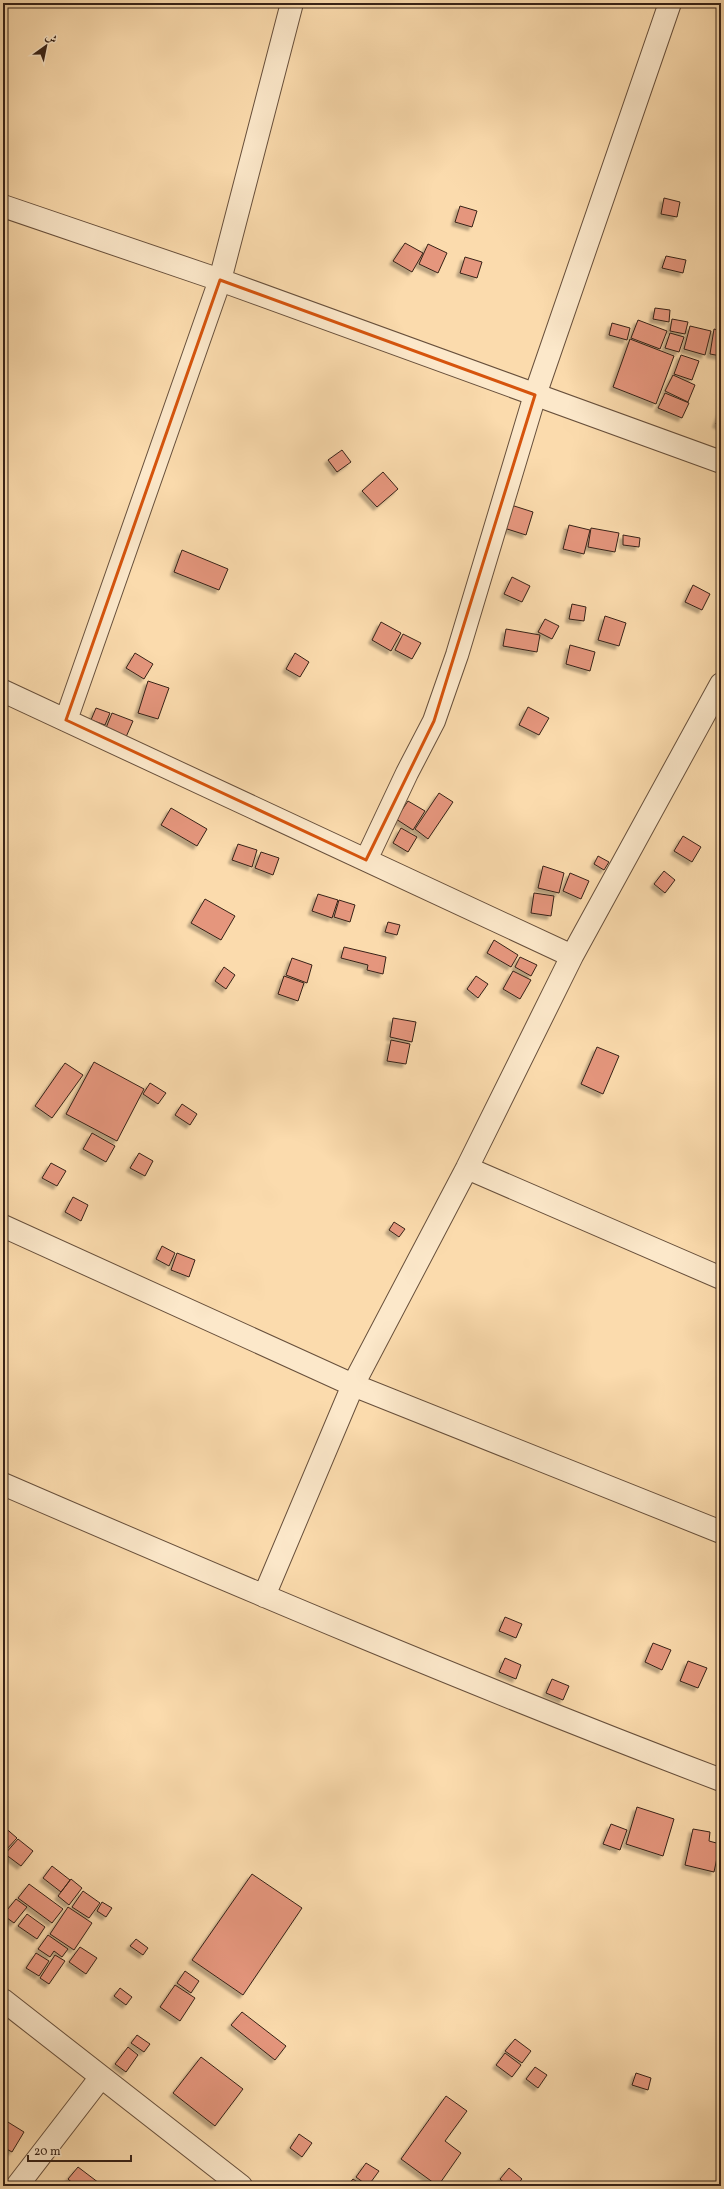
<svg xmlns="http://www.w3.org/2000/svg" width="724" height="2189" viewBox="0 0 724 2189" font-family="Vollkorn,Amiri,serif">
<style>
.building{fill:#e5967d;stroke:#372217;filter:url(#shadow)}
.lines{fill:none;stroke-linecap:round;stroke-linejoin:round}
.street-casing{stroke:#68503c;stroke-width:24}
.street{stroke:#fce8ca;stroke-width:22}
.marked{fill:none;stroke:#d6540d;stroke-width:3;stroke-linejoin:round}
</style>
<defs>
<filter id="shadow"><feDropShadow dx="-3.5" dy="3.5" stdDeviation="1" flood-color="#0004"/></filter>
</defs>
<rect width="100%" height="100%" fill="#fbdbad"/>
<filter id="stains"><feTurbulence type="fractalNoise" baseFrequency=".005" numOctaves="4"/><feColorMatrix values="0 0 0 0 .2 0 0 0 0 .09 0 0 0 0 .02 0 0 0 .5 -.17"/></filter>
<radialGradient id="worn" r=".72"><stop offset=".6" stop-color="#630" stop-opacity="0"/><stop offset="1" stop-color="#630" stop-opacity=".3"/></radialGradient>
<!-- building -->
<path class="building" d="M664 198 680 202 677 217 661 214Z
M460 206 477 211 472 227 455 222Z
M405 243 423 253 412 272 393 261Z
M428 244 447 253 438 273 419 264Z
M666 256 686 260 683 273 662 268Z
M465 257 482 262 477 278 460 273Z
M655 308 670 310 669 322 653 319Z
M672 319 688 322 685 334 670 331Z
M638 320 667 331 660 349 631 338Z
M612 323 630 328 627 340 609 335Z
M690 326 711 331 705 355 684 349Z
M714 329 721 331V356L710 354Z
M670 333 684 337 679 352 665 348Z
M630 339 674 356 656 404 613 387Z
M681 355 699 361 692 380 674 374Z
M673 375 695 385 688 402 665 391Z
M665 393 689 403 682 418 658 408Z
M721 411V426L716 424Z
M342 450 351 462 337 472 328 460Z
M383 472 398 489 377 507 362 491Z
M511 505 533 512 526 535 504 528Z
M569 525 590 530 584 554 563 549Z
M591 528 619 533 615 552 588 547Z
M623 535 640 538 639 547 623 545Z
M182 550 228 569 219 590 174 572Z
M512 577 530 586 522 602 504 594Z
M693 585 710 594 702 610 685 602Z
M572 604 586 607 584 621 569 619Z
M605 616 626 623 619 646 598 640Z
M545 619 559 626 552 639 538 632Z
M381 622 401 633 391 651 372 640Z
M506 629 540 635 537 652 503 646Z
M403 634 421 643 412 659 395 650Z
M570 645 595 652 590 671 566 664Z
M135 653 153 664 144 679 126 668Z
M295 653 309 662 300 677 286 669Z
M148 681 169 688 158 719 138 713Z
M528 707 549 718 539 735 519 725Z
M96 708 110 713 105 725 91 720Z
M112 713 133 721 126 737 106 728Z
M439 793 453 802 428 839 415 829Z
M408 801 425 811 413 830 396 819Z
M171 808 207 829 197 846 161 825Z
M401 828 417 837 408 852 393 843Z
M683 836 701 847 692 862 674 851Z
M238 844 257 850 252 867 232 860Z
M261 852 279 858 273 875 255 868Z
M598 856 609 862 604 870 594 864Z
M543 866 564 873 559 893 538 888Z
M664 871 675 880 665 893 654 884Z
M570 873 589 881 581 899 563 891Z
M534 893 554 896 551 916 531 913Z
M318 894 338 900 332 918 312 911Z
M205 899 235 916 221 940 191 923Z
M339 900 355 905 350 922 334 917Z
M388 922 400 925 397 935 385 932Z
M494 940 518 955 511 967 487 953Z
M344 947 386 957 383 974 367 970 368 965 341 958Z
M520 957 537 965 531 976 515 967Z
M292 958 312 965 307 983 286 975Z
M224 967 235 975 226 989 215 981Z
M513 971 531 980 520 999 503 989Z
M284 976 304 983 298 1001 278 994Z
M476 976 488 984 478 998 467 989Z
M393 1018 416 1022 412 1042 390 1037Z
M391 1040 410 1044 406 1064 387 1061Z
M597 1047 619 1056 603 1094 581 1084Z
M94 1062 144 1089 117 1141 66 1114Z
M65 1063 83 1075 52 1118 35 1106Z
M150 1083 166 1093 158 1104 143 1094Z
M182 1104 197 1114 190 1125 175 1115Z
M92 1133 115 1146 106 1162 83 1149Z
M139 1153 153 1161 145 1176 130 1168Z
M51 1163 66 1171 57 1186 42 1178Z
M73 1197 88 1205 81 1221 65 1212Z
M394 1222 405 1229 399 1237 389 1230Z
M162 1246 175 1253 169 1266 156 1259Z
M177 1253 195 1260 189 1277 171 1270Z
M505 1617 522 1624 516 1638 499 1631Z
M653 1643 671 1650 662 1670 645 1662Z
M505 1658 521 1665 516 1679 499 1672Z
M688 1661 707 1668 698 1688 680 1681Z
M552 1679 569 1686 563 1700 546 1693Z
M637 1807 674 1819 663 1856 626 1844Z
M611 1824 627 1830 620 1850 603 1844Z
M3 1826 17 1838 6 1850 3 1847Z
M693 1829 710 1832 709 1841 720 1844 714 1872 685 1865Z
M18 1839 33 1851 21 1866 5 1854Z
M52 1866 70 1880 61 1892 43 1878Z
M252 1874 302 1908 243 1995 192 1960Z
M71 1879 82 1888 69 1905 58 1896Z
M29 1884 63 1909 52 1923 18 1898Z
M83 1891 100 1903 89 1918 72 1907Z
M16 1899 27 1907 14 1923 3 1915Z
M102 1902 112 1908 106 1917 97 1911Z
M68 1907 92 1923 74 1950 50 1934Z
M27 1914 45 1927 37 1939 18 1926Z
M48 1935 68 1949 62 1957 54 1951 50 1957 38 1949Z
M136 1939 148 1948 143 1955 130 1946Z
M80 1947 97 1958 86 1974 69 1962Z
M36 1953 49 1961 39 1976 26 1968Z
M55 1955 65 1961 49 1984 40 1978Z
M185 1971 199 1981 191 1993 177 1983Z
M175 1985 195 1998 180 2021 160 2007Z
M120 1988 132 1997 126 2005 114 1996Z
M242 2012 286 2046 275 2060 231 2025Z
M137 2035 150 2044 144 2052 131 2043Z
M515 2039 531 2051 522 2063 505 2051Z
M128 2047 138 2055 126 2072 115 2064Z
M505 2053 521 2065 512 2077 496 2065Z
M201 2057 243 2089 215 2126 173 2093Z
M535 2067 547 2075 538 2088 526 2079Z
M636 2073 651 2078 648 2090 632 2085Z
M446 2096 467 2111 445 2141 461 2153 438 2186 401 2159Z
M3 2119 24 2132 12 2152 3 2147Z
M299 2134 312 2143 302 2157 290 2148Z
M366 2163 379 2171 368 2186 356 2177Z
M78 2167 103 2186H76L68 2179Z
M509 2168 522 2179 516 2186H508L500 2179Z
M353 2179 363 2186H347Z"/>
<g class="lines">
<defs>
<path id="street" d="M3 206 220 280 721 462
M3 691 572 956
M66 720 220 280 292 3
M366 860 407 773 434 721 457 655 535 395 670 3
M467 1168 721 1278
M3 1226 353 1385 721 1532
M3 1484C241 1587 479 1688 721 1780
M264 1596 353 1385 467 1168 572 956 721 684
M3 2000 241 2186
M17 2186 101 2077"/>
</defs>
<!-- street casing -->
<use href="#street" class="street-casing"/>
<!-- street -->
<use href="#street" class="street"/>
</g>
<!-- marked area -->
<path class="marked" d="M220 280 535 395 434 721 366 860 66 720Z"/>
<!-- margin -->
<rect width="724" height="2189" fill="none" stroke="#fbdbad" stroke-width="16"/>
<rect x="4" y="4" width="716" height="2181" fill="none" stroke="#372217" stroke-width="2"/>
<rect x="8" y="8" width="708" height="2173" fill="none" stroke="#372217"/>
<!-- north arrow -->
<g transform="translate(46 46) rotate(33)" stroke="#fce8ca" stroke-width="3" paint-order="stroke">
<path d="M0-3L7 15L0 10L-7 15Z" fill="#372217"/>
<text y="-6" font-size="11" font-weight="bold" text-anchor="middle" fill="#372217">ش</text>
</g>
<!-- scale -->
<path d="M28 2155v6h103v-6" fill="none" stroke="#372217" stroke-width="2"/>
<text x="34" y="2155" font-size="12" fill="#372217" stroke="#fce8ca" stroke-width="3" paint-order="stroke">20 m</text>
<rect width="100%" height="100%" filter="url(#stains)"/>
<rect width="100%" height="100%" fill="url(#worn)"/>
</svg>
